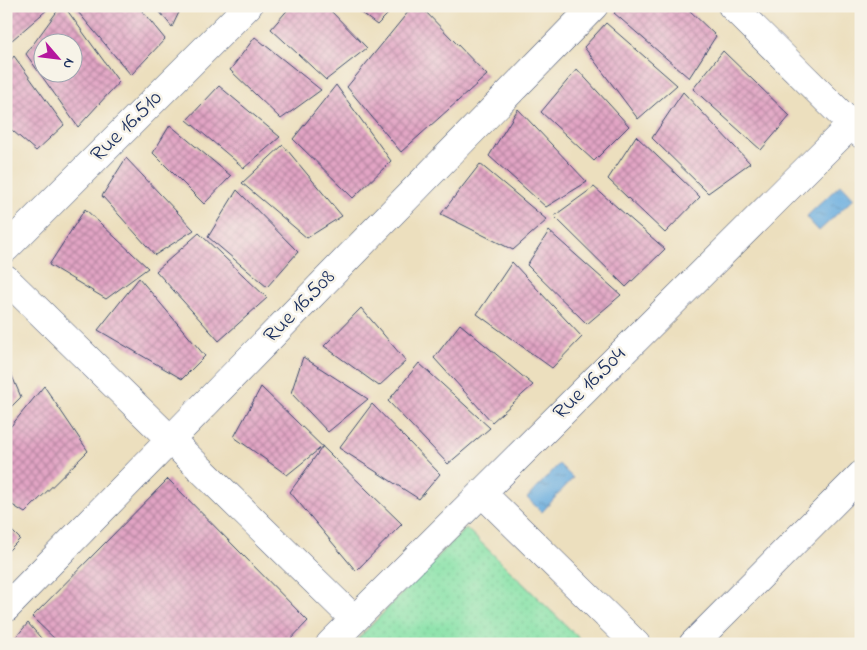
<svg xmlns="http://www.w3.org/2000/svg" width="867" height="650" viewBox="0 0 867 650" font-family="'Indie Flower',sans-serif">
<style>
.park{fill:url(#park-dots);stroke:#518883}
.water{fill:url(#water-ripples);stroke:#426e9e}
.building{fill:url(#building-cross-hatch);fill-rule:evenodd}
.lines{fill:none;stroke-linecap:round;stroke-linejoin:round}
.minor-casing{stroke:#3a496c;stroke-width:29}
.minor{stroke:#fff;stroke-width:28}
.labels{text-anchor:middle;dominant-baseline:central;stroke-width:5;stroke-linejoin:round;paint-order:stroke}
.street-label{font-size:22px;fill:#1b2f5e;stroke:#f7f3e8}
</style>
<defs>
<pattern id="park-dots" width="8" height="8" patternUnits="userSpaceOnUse" patternTransform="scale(1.25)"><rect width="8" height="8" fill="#87e2a8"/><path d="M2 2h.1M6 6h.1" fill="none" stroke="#74c293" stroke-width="1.8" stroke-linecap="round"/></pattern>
<pattern id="water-ripples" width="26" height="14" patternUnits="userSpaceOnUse" patternTransform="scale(1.25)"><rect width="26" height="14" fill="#69addf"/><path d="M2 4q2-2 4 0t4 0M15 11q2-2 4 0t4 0" fill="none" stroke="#568db8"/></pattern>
<pattern id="building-cross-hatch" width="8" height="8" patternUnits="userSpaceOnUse" patternTransform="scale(1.25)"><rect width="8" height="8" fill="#e2a4c4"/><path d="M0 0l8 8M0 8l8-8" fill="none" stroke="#b686a2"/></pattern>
</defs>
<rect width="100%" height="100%" fill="#f7f3e8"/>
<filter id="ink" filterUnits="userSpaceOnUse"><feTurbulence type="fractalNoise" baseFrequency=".02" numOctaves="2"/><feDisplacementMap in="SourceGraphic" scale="10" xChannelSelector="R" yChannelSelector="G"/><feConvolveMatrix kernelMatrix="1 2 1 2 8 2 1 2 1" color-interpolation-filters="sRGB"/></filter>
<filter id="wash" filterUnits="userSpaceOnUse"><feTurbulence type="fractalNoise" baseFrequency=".0096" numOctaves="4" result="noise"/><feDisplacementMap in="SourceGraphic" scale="20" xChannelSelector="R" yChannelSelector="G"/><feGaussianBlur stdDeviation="1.12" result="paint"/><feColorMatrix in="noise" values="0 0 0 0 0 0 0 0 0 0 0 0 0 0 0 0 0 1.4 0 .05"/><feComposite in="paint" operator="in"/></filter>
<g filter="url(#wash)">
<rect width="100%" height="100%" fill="#ecdfbe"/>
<!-- park -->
<path class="park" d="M466 528 585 644H353Z"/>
<!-- water -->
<path class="water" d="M841 184 854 198 819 231 806 217Z
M559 464 573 478 542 512 527 498Z"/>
<g id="blocks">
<!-- building -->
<path class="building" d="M6 6H45L48 9 12 40 6 34Z
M61 6H64L119 82 78 127 26 54ZM42 42H72V72H42Z
M73 6H138L165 39 131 75Z
M155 6H182L172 27Z
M291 6H326L367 48 326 80 271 29Z
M352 6H396L377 25Z
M413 6H420L487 75 401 152 347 87Z
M621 6H685L716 36 689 78 614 13Z
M606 23 677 85 638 119 584 47Z
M255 37 321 90 281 119 230 70Z
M723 51 790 116 761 150 693 89Z
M14 56 64 125 36 151 6 125V66Z
M577 69 629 126 594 161 541 112Z
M336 85 391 161 353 198 293 139Z
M219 86 280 137 244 168 187 120Z
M683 92 750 163 708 193 652 138Z
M518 109 587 182 546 207 489 156Z
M170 125 231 176 204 204 153 153Z
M636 136 700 197 665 233 608 179Z
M283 145 342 216 307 238 242 183Z
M126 158 194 230 155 255 102 196Z
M480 164 547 220 513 250 441 214Z
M594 187 665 249 626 287 554 216Z
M237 190 298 252 267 287 208 237Z
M85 209 148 268 106 299 49 265Z
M549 231 621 295 587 324 527 265Z
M199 233 267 298 219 341 156 271Z
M512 262 582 337 552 368 477 314Z
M139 278 205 356 182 379 98 330Z
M361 308 406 361 379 386 324 346Z
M460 324 533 385 492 422 434 358Z
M303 357 368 399 328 432 291 393Z
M6 362 21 397 6 412Z
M419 363 490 428 448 464 388 401Z
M44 386 88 451 25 513 6 501V432Z
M261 387 402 524 356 571 290 492 323 446 287 475 234 437Z
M372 404 440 474 419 499 339 448Z
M168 479 308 621 286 644H60L32 617Z
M6 525 20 539 6 553Z
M28 623 46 644H10Z"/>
</g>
</g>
<g filter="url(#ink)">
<use href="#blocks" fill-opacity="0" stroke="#3a496c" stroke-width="1"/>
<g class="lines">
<defs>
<path id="minor" d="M732 6 861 134
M6 248 248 6
M6 279 353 618
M482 493 636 644
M6 608 594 6
M330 644 851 125
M693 644 861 475"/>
</defs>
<!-- minor casing -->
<use href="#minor" class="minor-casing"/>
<!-- minor -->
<use href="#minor" class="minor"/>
</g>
</g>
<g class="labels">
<!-- street labels -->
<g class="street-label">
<text transform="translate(127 127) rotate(-45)">Rue 16.510</text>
<text transform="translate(300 307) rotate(-46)">Rue 16.508</text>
<text transform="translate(590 384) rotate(-45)">Rue 16.504</text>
</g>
</g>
<!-- margin -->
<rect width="867" height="650" fill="none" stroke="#f7f3e8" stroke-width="25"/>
<!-- north arrow -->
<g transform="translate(58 58) rotate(118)"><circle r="24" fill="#f7f3e8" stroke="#9fa5b1"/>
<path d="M0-4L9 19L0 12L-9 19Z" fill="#b5179e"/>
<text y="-8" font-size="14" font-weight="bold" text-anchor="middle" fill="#1b2f5e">N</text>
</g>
</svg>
